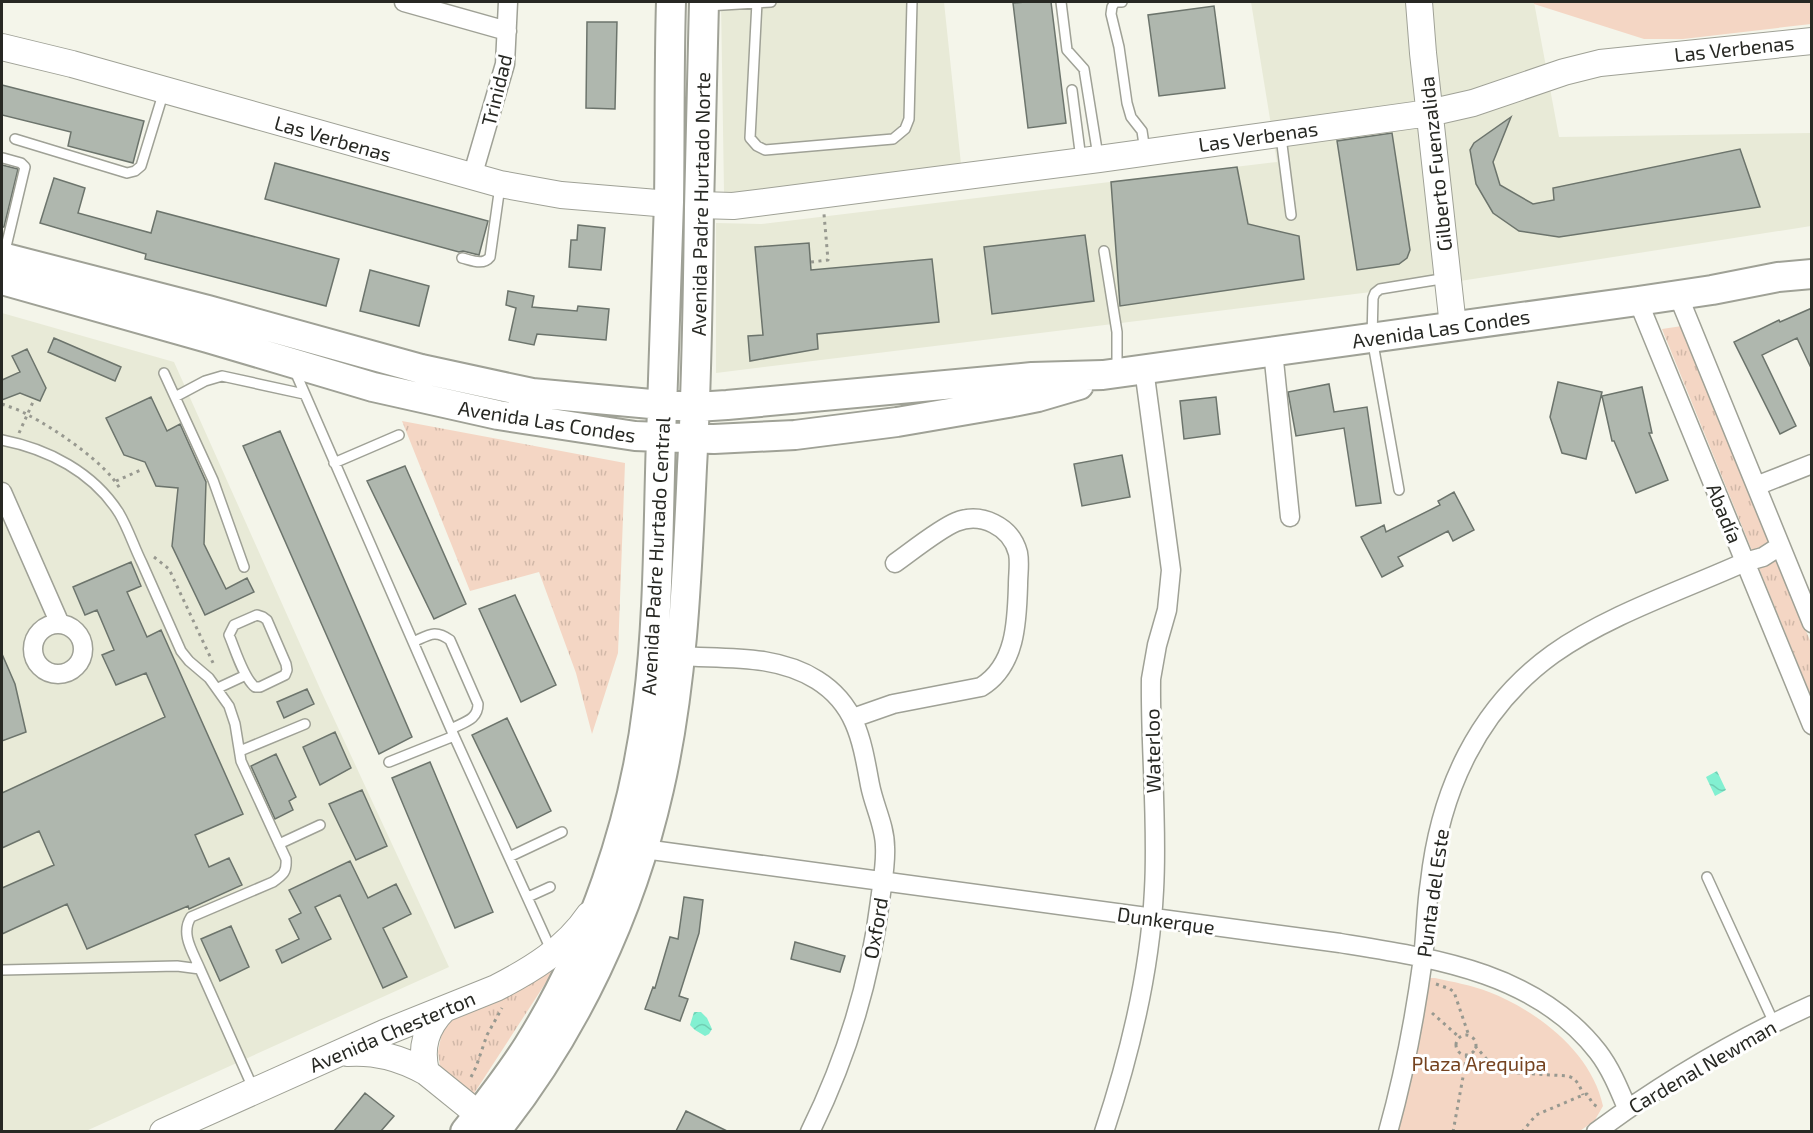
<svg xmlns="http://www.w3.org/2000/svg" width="1813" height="1133" viewBox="0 0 1813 1133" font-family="'Exo 2',sans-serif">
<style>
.built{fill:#e8ead7}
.grass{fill:url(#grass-tufts)}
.park{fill:#f4d6c4}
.water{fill:url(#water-waves)}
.building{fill:#afb7ae;stroke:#6c746c;stroke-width:1.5}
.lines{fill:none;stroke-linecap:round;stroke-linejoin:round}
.lane-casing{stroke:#9fa196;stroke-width:12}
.street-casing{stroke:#9fa196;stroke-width:21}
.secondary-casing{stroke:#9fa196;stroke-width:28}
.primary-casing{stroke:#9fa196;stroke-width:32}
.path{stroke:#989990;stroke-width:3;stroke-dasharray:3 4.5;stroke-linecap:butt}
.lane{stroke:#fff;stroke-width:9}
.street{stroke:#fff;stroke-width:18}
.secondary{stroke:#fff;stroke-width:26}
.primary{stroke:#fff;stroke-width:28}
.labels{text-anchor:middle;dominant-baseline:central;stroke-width:6;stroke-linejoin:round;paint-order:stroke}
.street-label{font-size:20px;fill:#272823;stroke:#fff}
.park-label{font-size:20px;fill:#754320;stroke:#fff}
</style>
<defs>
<pattern id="grass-tufts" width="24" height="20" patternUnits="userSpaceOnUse" patternTransform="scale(1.5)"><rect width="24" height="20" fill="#f4d6c4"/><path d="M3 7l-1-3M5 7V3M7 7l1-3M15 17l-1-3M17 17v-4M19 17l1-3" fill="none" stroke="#d1b8a8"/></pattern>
<pattern id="water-waves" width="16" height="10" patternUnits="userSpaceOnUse" patternTransform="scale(1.5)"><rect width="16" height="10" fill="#82f0d1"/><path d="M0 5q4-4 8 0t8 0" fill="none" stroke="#70ceb3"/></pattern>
</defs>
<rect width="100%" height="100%" fill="#f4f5ea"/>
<!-- built -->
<path class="built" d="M721 2H944L961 164 764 195 724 192Z
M1251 2H1534L1559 137 1811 133V226L1460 281 716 373V223L761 224 1277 162Z
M2 313 174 362 322 693 449 967 86 1131H2Z"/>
<!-- grass -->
<path class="grass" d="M1682 326 1811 643V696L1662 329Z
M402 421 625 463 618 653 592 734 576 673 539 572 470 591Z
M554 970 473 1095 441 1074 438 1052 442 1032 465 1005 540 978Z"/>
<!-- park -->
<path class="park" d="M1534 2H1811V24L1683 39H1644L1534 4Z
M1430 978H1435C1453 982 1471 985 1489 992 1538 1011 1592 1053 1603 1106L1595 1120 1580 1131 1392 1132 1427 980Z"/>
<!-- water -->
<path class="water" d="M1717 771 1726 790 1715 796 1706 777Z
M694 1012H701L707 1018 712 1029 709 1034 705 1036 695 1030 690 1025Z"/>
<!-- building -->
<path class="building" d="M1026 2H1051L1066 123 1028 128 1013 3Z
M1214 6 1225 88 1159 96 1148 15Z
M587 22H617L615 109 586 108Z
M2 85 144 121 133 163 68 146 71 132 2 115Z
M1511 117 1493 162 1500 185 1533 204 1554 200 1553 188 1740 149 1760 207 1559 237 1519 231 1493 213 1476 184 1470 150 1474 143Z
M1392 133 1410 250 1407 258 1399 264 1357 270 1337 141Z
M275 163 488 221 479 255 463 251 459 252 265 199Z
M2 165 18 169 4 227H2Z
M1237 167 1248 224 1299 236 1304 279 1120 306 1111 182Z
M54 178 85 188 78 213 151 233 157 211 339 259 326 306 145 259 146 254 40 223Z
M578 225 605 228 601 270 569 267 571 240H577Z
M1085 235 1094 301 992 314 984 247Z
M809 243 811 270 932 259 939 322 817 334 818 349 750 361 748 336 763 335 755 247Z
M370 270 429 286 419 326 360 311Z
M508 291 534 296 532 307 577 311 578 306 609 309 606 340 537 334 534 345 509 340 516 308 506 305Z
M1812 308V370L1797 338 1762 355 1796 426 1780 434 1734 342 1779 320 1780 322Z
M54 338 121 367 115 381 48 352Z
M27 349 46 388 40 401 20 393 2 400V380L20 372 12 356Z
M1558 382 1602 392 1586 459 1562 453 1550 417Z
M1329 384 1334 412 1367 407 1381 503 1356 506 1344 428 1296 436 1288 392Z
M1642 387 1652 433H1649L1668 480 1636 493 1614 441H1612L1602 396Z
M151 397 167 431 180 424 206 482 204 544 226 589 247 578 254 592 205 615 172 546 178 488 156 486 145 462 124 455 106 418Z
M1216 397 1220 434 1184 439 1180 401Z
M280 431 412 737 379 754 243 446Z
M1122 455 1130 497 1082 506 1074 464Z
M405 466 466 604 434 619 367 481Z
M1454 492 1474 530 1453 541 1448 531 1398 557 1403 566 1382 577 1361 537 1384 525 1386 532 1440 505 1438 501Z
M131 562 141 586 127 592 147 637 161 630 243 814 195 835 209 867 229 858 242 885 189 909 188 906 87 949 67 904 2 934V888L54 865 39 831 2 848V793L165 717 146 673 116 685 102 655 114 650 97 610 85 615 73 587Z
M515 595 556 685 521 702 479 609Z
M2 654 15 684 26 732 2 741Z
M307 689 314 704 284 718 277 702Z
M507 718 551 811 517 828 472 735Z
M335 732 351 768 320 785 303 747Z
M276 754 296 797 289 801 293 810 275 819 251 766Z
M430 762 493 912 455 928 392 778Z
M362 790 387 846 356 860 329 804Z
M350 861 368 898 396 884 411 914 383 928 407 977 383 988 340 895 315 907 331 939 282 963 276 950 299 939 289 919 301 913 289 890Z
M684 897 703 900 699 933 679 996 688 999 680 1021 645 1009 653 987 655 988 670 937 678 939Z
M231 926 249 967 220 981 201 939Z
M795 942 845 956 840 972 791 959Z
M365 1093 394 1116 381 1131H334Z
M686 1111 727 1131H676Z"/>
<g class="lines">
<defs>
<path id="lane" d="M757 2 750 138 757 146 765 150 893 139 905 129 909 119 912 2
M1061 2 1067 50 1084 69 1098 156
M1122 2H1115L1112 7 1111 14 1119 47 1127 103 1131 117 1142 131 1145 151
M707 6 771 2
M1072 90 1081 159
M1281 137 1291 215
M15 139 127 173 135 171 141 166 164 91
M3 158 21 163 25 167 4 255
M1104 251 1117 332V371
M462 258C471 260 483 266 490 257L500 186
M294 369 454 736 552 952
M164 373 213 480 244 567
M175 397 205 381 222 376 304 394
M2 440C48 449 93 472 119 513 128 528 134 547 142 563 155 593 168 622 181 651L189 661 209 678 229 706 235 724 241 761 286 859C287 872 283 875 273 882L191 917C180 934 193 952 200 969
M334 463 399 435
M1399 490 1372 338 1373 298 1375 293 1380 289 1447 278
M257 615 263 617 267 620 286 664 287 670 285 675 260 687C255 687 255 688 252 684 242 673 235 649 229 635L234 625Z
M413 642C429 635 435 629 450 640L478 704C478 720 464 722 451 729
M218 688 246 675
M240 751 305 724
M389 762 454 736
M279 844 320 825
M509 857 562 832
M1707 877 1774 1023
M528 897 550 887
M2 970 177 966 200 969 253 1088"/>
<path id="street" d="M404 2 507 31
M472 177 505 64 508 2
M1678 295 1812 623
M1638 301 1812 725
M1273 351 1290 517
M1756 486 1812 464
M2 492 60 624
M33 649a25 25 0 1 1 50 0a25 25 0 1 1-50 0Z
M679 656C725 659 776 654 817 680 857 705 862 742 870 785 874 806 885 826 885 847 886 865 882 884 880 901 870 982 846 1059 810 1132
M853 718 893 704 981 687C1016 666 1017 621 1018 585 1018 574 1020 563 1018 553 1011 526 981 512 956 522 939 529 912 551 895 563
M644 849 1340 943C1433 958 1536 972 1598 1052 1611 1069 1619 1089 1627 1108
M1104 1132C1130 1054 1150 972 1154 890 1158 820 1150 749 1151 679L1157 645 1167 610 1171 570 1144 369
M1388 1132C1404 1075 1415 1017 1423 958 1426 933 1426 907 1430 882 1440 791 1478 708 1553 654 1608 615 1683 590 1745 562L1763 557 1780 546
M1596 1132C1662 1083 1737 1039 1812 1005"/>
<path id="secondary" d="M1419 2 1423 53 1453 326
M2 47 72 64 500 184 561 195 669 204
M699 205 733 206 1099 159 1429 113 1473 103 1564 72 1600 63 1812 41
M347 1053C376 1051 400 1058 426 1072L494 1127
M426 1072C420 1047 426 1027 444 1009
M163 1132 384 1033 496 988C531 970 566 949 589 915"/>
<path id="primary" d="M2 257 208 310 421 369 532 393 662 405 696 407 727 405 1032 377 1103 375 1638 301 1712 290 1778 277 1812 274
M2 280 208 338 373 387 498 415 635 436 714 439 795 435 897 422 1008 403 1038 397 1079 385
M465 1132C487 1104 509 1076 528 1046 591 945 634 822 648 703 659 615 658 527 661 438 663 359 667 281 669 202 670 135 669 68 671 2
M495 1132C575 1032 631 913 659 789 683 684 687 574 692 467 697 381 698 294 699 208 701 139 703 70 704 2"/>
</defs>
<!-- lane casing -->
<use href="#lane" class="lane-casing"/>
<!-- street casing -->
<use href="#street" class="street-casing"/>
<!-- secondary casing -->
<use href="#secondary" class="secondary-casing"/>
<!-- primary casing -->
<use href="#primary" class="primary-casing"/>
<!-- path -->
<path class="path" d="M811 262 828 260 824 214
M2 404C10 407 20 410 28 415 54 428 107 464 120 489
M19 433 33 402
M116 481 141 470
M154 557 169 569 214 665
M1436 984 1450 989 1454 992 1469 1036
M1432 1013 1459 1037
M1456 1045a10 10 0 1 1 20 0a10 10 0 1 1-20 0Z
M1475 1046 1492 1065 1503 1072 1568 1076C1577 1079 1580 1086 1583 1095
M471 1077 476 1067 487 1035 502 1008
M1453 1132 1467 1055
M1522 1132 1536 1115 1583 1095 1587 1094 1593 1104 1599 1108"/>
<!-- lane -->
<use href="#lane" class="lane"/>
<!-- street -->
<use href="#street" class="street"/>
<!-- secondary -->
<use href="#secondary" class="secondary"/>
<!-- primary -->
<use href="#primary" class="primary"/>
</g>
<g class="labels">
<!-- street labels -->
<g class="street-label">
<text transform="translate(1734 48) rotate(-6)">Las Verbenas</text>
<text transform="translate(496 90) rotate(-76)">Trinidad</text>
<text transform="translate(1258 136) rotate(-8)">Las Verbenas</text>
<text transform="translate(333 138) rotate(16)">Las Verbenas</text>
<text transform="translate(1435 164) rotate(-96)">Gilberto Fuenzalida</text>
<text transform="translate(700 204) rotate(-89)">Avenida Padre Hurtado Norte</text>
<text transform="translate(1441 328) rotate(-8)">Avenida Las Condes</text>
<text transform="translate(547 421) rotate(9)">Avenida Las Condes</text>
<text transform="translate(1725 513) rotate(68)">Abadía</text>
<text transform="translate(655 556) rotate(-87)">Avenida Padre Hurtado Central</text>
<text transform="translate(1152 751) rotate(-91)">Waterloo</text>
<text transform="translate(1432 893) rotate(-82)">Punta del Este</text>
<text transform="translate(1166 920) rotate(8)">Dunkerque</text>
<text transform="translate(875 928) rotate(-80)">Oxford</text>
<text transform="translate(392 1031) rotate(-23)">Avenida Chesterton</text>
<text transform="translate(1702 1066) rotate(-30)">Cardenal Newman</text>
</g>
<!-- park labels -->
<g class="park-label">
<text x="1479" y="1063">Plaza Arequipa</text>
</g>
</g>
<!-- border -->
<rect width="1813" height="1133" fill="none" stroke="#272823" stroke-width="6"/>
</svg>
